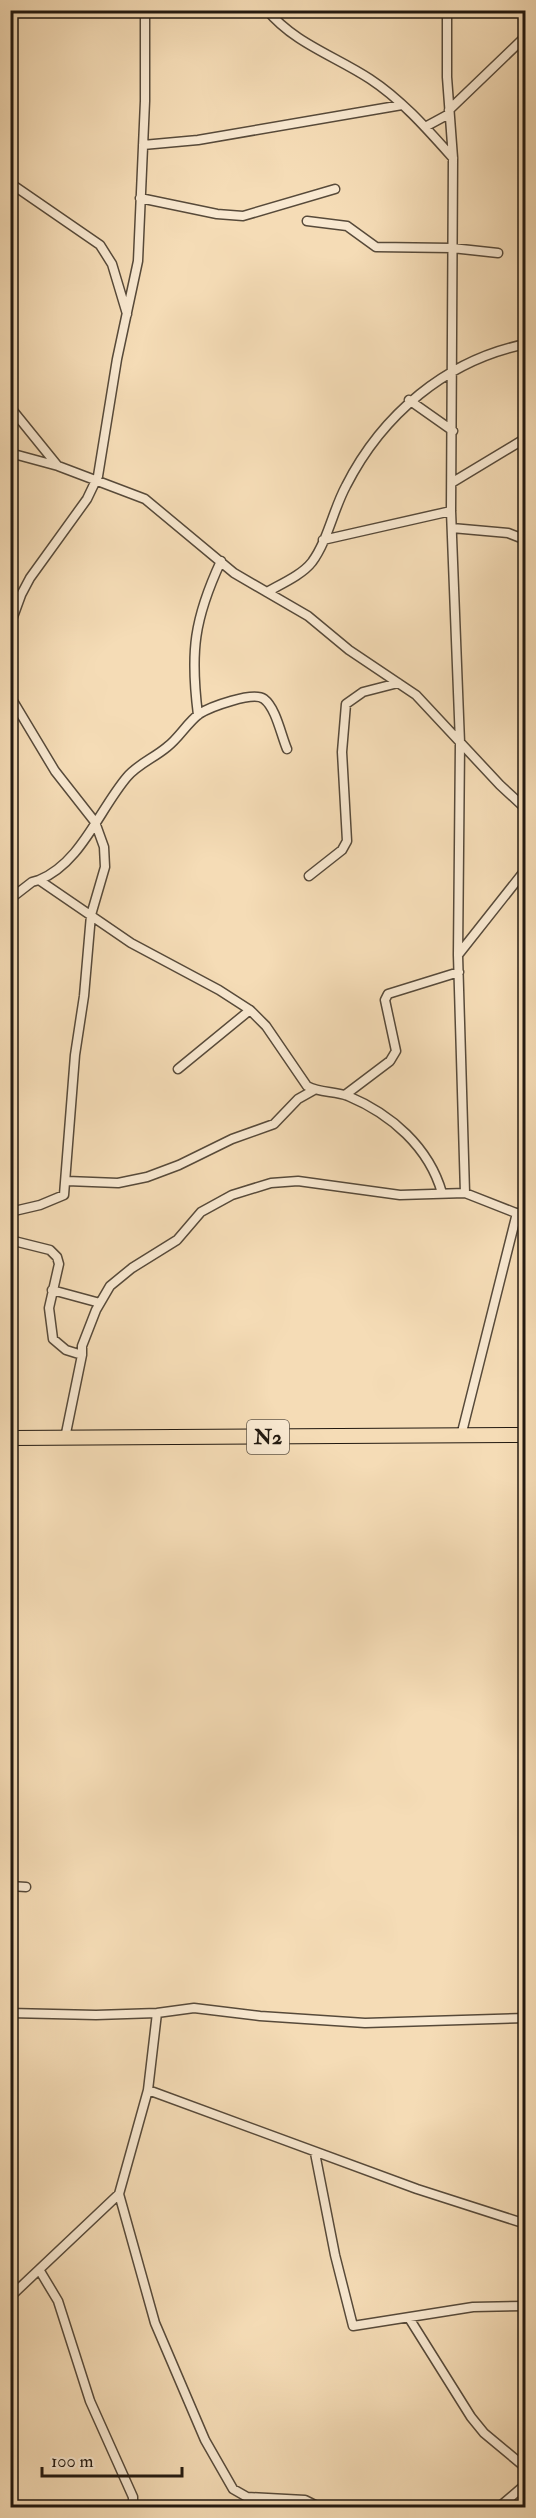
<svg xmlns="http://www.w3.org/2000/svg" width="536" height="2518" viewBox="0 0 536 2518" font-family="'IM FELL Double Pica',serif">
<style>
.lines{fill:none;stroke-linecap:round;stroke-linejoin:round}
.minor-casing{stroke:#574a3a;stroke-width:11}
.primary-casing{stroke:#221910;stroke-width:16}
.minor{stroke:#f8e8d0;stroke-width:8}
.primary{stroke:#f5dcb6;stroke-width:14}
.labels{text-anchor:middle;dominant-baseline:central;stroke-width:6;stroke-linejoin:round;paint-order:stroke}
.shield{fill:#f8e8d0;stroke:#62574a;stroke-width:1.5}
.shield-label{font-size:20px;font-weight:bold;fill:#221910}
</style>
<rect width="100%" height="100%" fill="#f5dcb6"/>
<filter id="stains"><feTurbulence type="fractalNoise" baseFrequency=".00333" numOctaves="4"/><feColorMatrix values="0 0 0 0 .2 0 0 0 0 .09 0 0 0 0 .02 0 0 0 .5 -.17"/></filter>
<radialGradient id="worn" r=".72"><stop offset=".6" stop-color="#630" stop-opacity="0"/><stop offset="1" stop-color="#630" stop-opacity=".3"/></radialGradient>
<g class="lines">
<defs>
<path id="minor" d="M267 10C294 43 335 56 370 79 402 100 428 130 453 158
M447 10V77L453 158 451 511 460 743 458 955
M449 110 526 36
M425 127 449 114
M143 145 198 140 402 105
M10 183 100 245 112 264 127 314
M140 198 217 214 243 216 335 189
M307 221 347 226 376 247 452 248 498 253
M409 400 453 431
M10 407 57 465
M10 453 58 466 145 499 234 573 308 616 349 650 416 695 500 785 526 809
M453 482 526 438
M452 528 508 533 526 540
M323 540 451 511
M267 592C281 584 302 575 312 562 328 540 333 510 346 486 382 415 446 360 526 344
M10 625 21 595 30 578 87 499 98 476 117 359 138 261 145 101V10
M10 696 55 771 95 822 104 847 105 867 91 915 84 996 75 1055 64 1195 40 1205 10 1212
M198 715C190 652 194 619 221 561
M309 876 342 850 347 841 342 752 346 704 363 692 398 683
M39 880C81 863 99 810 127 777 138 764 154 758 167 747 179 738 187 723 199 714 210 707 253 691 264 699 276 708 281 735 287 749
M10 899 32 882 39 880 131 943 219 990 250 1010 266 1026 307 1086C320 1093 334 1091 348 1096 391 1114 429 1147 442 1193
M178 1069 250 1010
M345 1095 390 1061 396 1051 385 1000 388 994 459 972
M67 1181 118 1183 147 1177 179 1165 232 1139 274 1124 298 1099 314 1090
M465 1193 458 955 526 869
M10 1240 50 1250 57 1257 59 1264 49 1308 53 1339 66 1350 82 1355
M52 1290 100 1303
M461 1436 517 1213
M65 1438 82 1355V1346L96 1310 110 1286 132 1268 177 1240 201 1212 232 1195 271 1183 298 1181 400 1195 465 1193 526 1217
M10 1886 26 1887
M10 2013 96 2015 157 2013 194 2008 260 2016 365 2023 526 2018
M157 2013 148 2090 119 2194 155 2323 205 2440 233 2489 247 2497 305 2500 321 2508
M148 2090 417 2189 526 2224
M315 2153 335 2255 353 2326 473 2307 526 2306
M40 2271 58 2301 90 2401 133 2497V2503L127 2508
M10 2297 119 2194
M409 2318 471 2417 484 2433 526 2468
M247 2497 248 2508
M498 2508 526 2484"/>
<path id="primary" d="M10 1438 526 1435"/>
</defs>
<!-- minor casing -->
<use href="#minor" class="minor-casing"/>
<!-- primary casing -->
<use href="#primary" class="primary-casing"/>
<!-- minor -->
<use href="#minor" class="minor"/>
<!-- primary -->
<use href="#primary" class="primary"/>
</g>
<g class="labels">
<!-- shield labels -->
<rect class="shield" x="247" y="1420" width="42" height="34" rx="4.5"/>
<g class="shield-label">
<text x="268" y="1437">N2</text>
</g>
</g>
<!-- margin -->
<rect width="536" height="2518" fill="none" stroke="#f5dcb6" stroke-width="36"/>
<rect x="12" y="12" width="512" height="2494" fill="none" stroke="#221910" stroke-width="3"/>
<rect x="18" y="18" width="500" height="2482" fill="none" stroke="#221910" stroke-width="1.5"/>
<!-- scale -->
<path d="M42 2467v9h140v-9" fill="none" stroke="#221910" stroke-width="3"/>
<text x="51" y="2467" font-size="18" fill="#221910" stroke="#f8e8d0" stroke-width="4.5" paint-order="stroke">100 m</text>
<rect width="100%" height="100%" filter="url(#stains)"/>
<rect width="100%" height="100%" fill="url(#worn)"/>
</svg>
